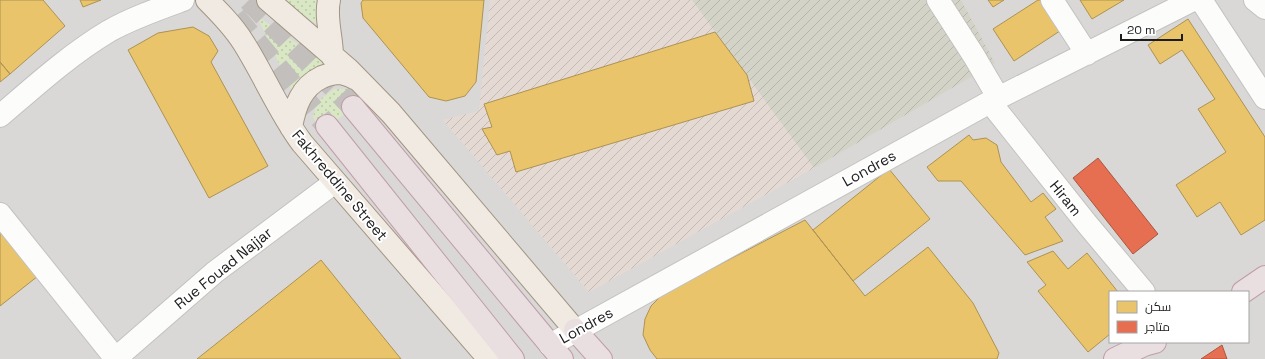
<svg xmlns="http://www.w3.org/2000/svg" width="1265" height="359" viewBox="0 0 1265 359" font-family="'Space Grotesk',Cairo,sans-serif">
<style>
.residential{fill:#dad8d6;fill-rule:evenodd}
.religious{fill:#d9d8d6}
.military{fill:url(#military-furrows)}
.construction{fill:url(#construction-furrows)}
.grass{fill:url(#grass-dots)}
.homes{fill:#e9c46a;stroke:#ac9253}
.shops{fill:#e76f51;stroke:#aa5641}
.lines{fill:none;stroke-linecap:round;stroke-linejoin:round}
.highway-tunnel{stroke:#c2bfbd;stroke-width:22;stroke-dasharray:22 11;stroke-linecap:butt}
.minor-casing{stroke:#c3c2c1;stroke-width:24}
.major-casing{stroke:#a19582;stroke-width:24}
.highway-casing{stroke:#bf9da8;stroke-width:24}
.minor{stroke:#fcfcfb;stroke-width:22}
.major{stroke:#f0eae3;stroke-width:22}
.highway{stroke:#e9dee0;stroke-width:22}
.labels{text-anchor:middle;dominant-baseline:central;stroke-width:4;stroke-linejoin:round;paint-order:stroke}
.street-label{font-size:15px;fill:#1c1c1c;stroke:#fff}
</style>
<defs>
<pattern id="military-furrows" width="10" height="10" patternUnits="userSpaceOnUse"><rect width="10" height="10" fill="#e5d9d4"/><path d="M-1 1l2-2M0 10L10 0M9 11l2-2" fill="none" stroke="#c4bab5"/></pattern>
<pattern id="construction-furrows" width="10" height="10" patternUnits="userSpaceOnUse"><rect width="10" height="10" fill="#d4d3c7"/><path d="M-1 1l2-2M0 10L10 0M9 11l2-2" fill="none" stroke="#b5b5aa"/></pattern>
<pattern id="grass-dots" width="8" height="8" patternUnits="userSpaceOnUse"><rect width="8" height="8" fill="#d9e7c4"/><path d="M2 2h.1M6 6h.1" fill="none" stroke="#bac6a8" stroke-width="1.8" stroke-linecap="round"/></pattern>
</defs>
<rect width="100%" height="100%" fill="#ebe8e5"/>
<!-- residential -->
<path class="residential" d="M0 0H1265V359H0ZM1110 292H1248V342H1110Z"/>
<!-- religious -->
<path class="religious" d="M1230 0H1265V58Z
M81 92 217 256 124 334 0 185V159Z"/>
<!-- military -->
<path class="military" d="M490 0H692L814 168 589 292 443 120 479 111Z"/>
<!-- construction -->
<path class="construction" d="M692 0H961L995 63 814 168Z"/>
<!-- grass -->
<path class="grass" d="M287 0H324L323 28 286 4Z
M257 16 330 66 294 96Z
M334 89H350L365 98 319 134 313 116 318 101Z"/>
<!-- homes -->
<path class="homes" d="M0 0H43L65 26 10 74 0 62Z
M80 0H101L83 7Z
M363 0H484L476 82 465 96 446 101 429 97 363 18 361 3Z
M988 0H1004L993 7Z
M1038 0H1049L1066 27 1014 61 993 29Z
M1080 0H1124L1092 19Z
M1188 19 1265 137V220L1241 235 1220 202 1197 217 1176 185 1226 152 1198 109 1215 99 1182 50 1160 64 1148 45Z
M193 27 209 36 218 51 211 62 268 166 209 198 128 50 158 33Z
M715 32 747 75 754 101 516 172 510 151 497 155 482 129 492 127 484 104Z
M0 62 10 74 0 82Z
M969 135 973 140 986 138 997 145 1001 162 1031 202 1043 193 1056 209 1045 217 1063 241 1025 255 961 181H938L927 167Z
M889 169 930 219 853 281 813 230Z
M805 220 865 296 928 247 973 303 999 353 997 359H657L650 350 643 335 645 319 651 306 663 294Z
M0 228 38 276 0 306Z
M1053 251 1068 269 1087 253 1118 292H1110V334L1088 352 1038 291 1046 285 1027 262Z
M321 260 401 359H197Z"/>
<!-- shops -->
<path class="shops" d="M1098 158 1158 234 1133 254 1073 178Z
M1222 345 1227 359H1201Z"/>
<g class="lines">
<!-- highway-tunnel -->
<path class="highway-tunnel" d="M249 0 353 107
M235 17 327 126"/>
<defs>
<path id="minor" d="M938 0 974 56 998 97
M1052 0 1087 54
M1201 0 1265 98
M1255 0 1265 8
M990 102 1087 224 1144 292
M0 116C35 86 69 55 109 31 132 18 158 9 183 0
M0 214 116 359
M550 345 990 102 1193 0
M115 359 215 272 335 182"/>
<path id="major" d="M207 0C220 13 233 26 243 42 264 75 279 112 302 143L489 359
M268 0 348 69 391 113 575 330
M329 0C325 18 332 37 332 56
M291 127C295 106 301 87 322 77 327 75 334 73 340 73 346 74 352 77 357 79"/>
<path id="highway" d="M353 107 562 359
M327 126 513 359
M1243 292 1265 277
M575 330 601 359
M1115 359 1144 345 1155 342"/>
</defs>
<!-- minor casing -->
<use href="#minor" class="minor-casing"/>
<!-- major casing -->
<use href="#major" class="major-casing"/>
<!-- highway casing -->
<use href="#highway" class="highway-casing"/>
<!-- minor -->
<use href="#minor" class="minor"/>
<!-- major -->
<use href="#major" class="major"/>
<!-- highway -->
<use href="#highway" class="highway"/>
</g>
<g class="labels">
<!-- street labels -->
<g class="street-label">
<text transform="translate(869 168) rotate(-29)">Londres</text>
<text transform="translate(340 185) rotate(50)">Fakhreddine Street</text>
<text transform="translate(1066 198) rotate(51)">Hiram</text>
<text transform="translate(223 268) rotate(-39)">Rue Fouad Najjar</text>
<text transform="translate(586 325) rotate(-29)">Londres</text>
</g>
</g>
<!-- legend -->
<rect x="1109" y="291" width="140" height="52" fill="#ffffff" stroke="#a4a4a4"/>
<rect x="1117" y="301" width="20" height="12" fill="#e9c46a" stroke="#a4a4a4"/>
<text x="1145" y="311" font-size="12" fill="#1c1c1c">سكن</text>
<rect x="1117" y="321" width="20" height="12" fill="#e76f51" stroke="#a4a4a4"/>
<text x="1145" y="331" font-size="12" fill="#1c1c1c">متاجر</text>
<!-- scale -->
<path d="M1121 34v6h61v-6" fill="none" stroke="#1c1c1c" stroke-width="2"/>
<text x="1127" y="34" font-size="12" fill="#1c1c1c" stroke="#ffffff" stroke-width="3" paint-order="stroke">20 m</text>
</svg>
